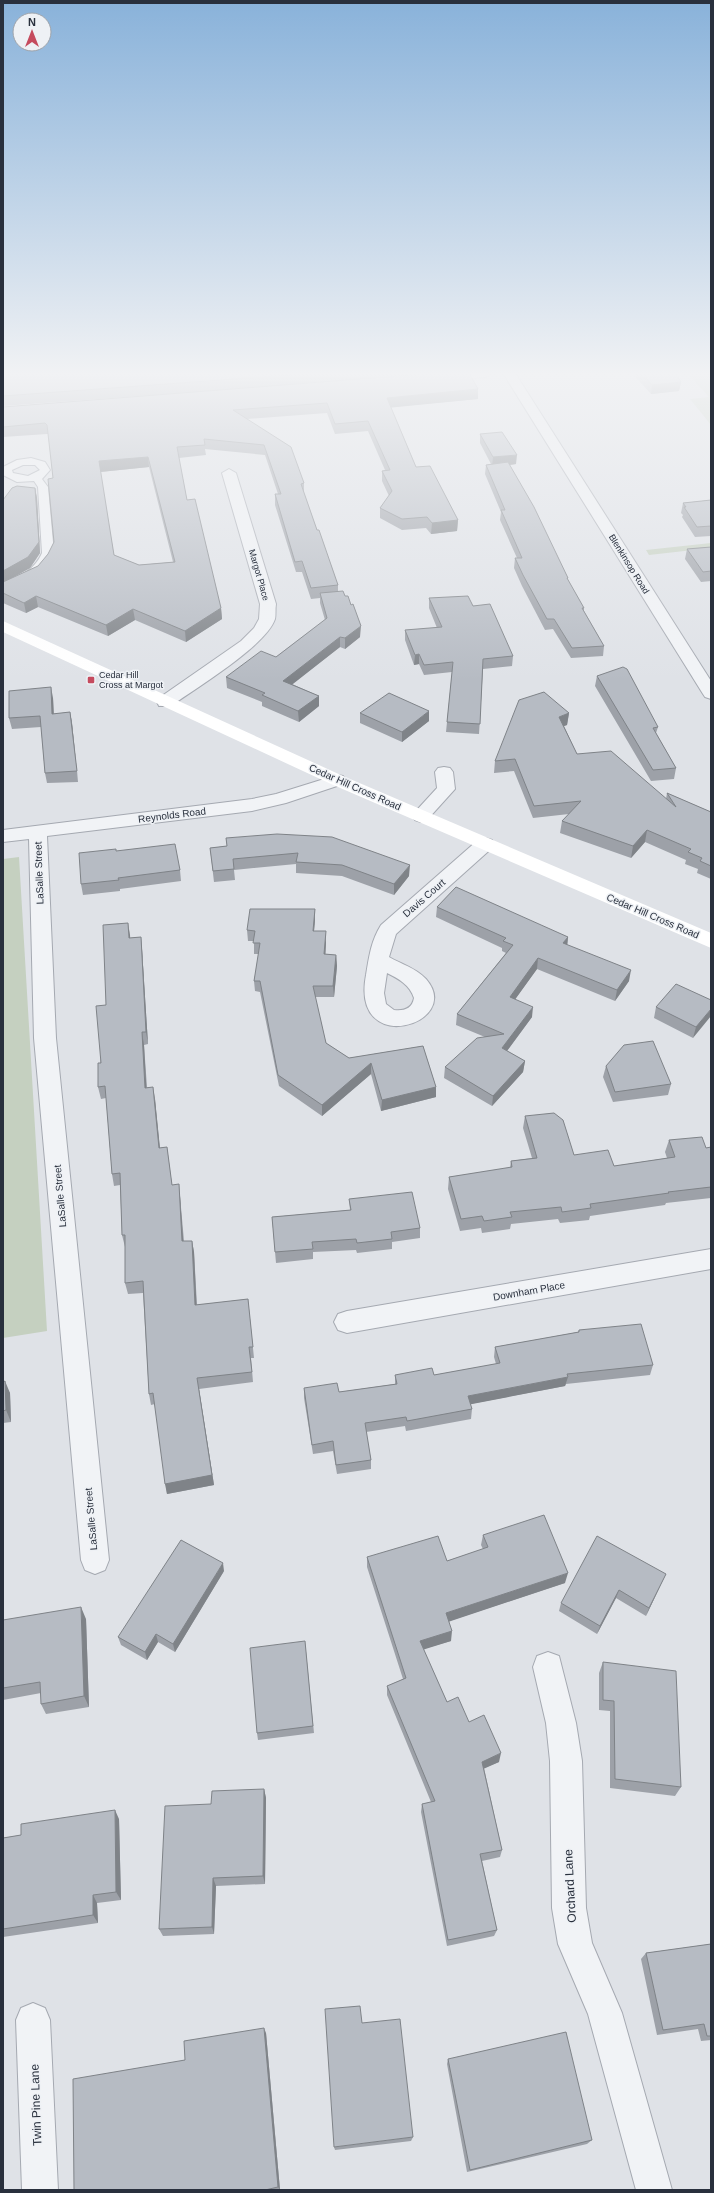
<svg xmlns="http://www.w3.org/2000/svg" width="714" height="2193" viewBox="0 0 714 2193" font-family="Arial,sans-serif">
<style>
.green{fill:#c5d0c0}
.lines{fill:none;stroke-linecap:round;stroke-linejoin:round}
.service-casing{stroke:#a5a9b1;stroke-width:2}
.minor-casing{stroke:#a5a9b1;stroke-width:2}
.tertiary-casing{stroke:#a5a9b1;stroke-width:2}
.service{fill:#f1f3f6;fill-rule:evenodd}
.minor{fill:#f1f3f6;fill-rule:evenodd}
.tertiary{fill:#f1f3f6;fill-rule:evenodd}
.secondary{fill:#fff;fill-rule:evenodd}
.wall{fill:#9da1a8;fill-rule:evenodd}
.shaded-wall{fill:#7f8388}
.building{fill:#b6bbc3;stroke:#7f8388;fill-rule:evenodd}
.poi-dot{fill:#c54b5e;stroke:#eef1f5;stroke-width:1.5}
.labels{text-anchor:middle;dominant-baseline:central;stroke-width:3;stroke-linejoin:round;paint-order:stroke}
.far-street-label{font-size:9px;fill:#29303d;stroke:#eef1f5}
.far-poi-label{font-size:9px;fill:#29303d;stroke:#eef1f5;text-anchor:start}
.street-label{font-size:10px;fill:#29303d;stroke:#eef1f5}
.near-street-label{font-size:12px;fill:#29303d;stroke:#eef1f5}
</style>
<rect width="100%" height="100%" fill="#dfe2e7"/>
<!-- green -->
<path class="green" d="M687 373H711V425L690 399 709 397Z
M711 543V548L649 555 646 550Z
M19 857 47 1331 3 1338V859Z"/>
<g class="lines">
<defs>
<path id="service" d="M31 458 45 462 50 470 42 479 48 487 54 553 49 564 39 575 3 593V585C20 576 34 571 42 553L38 487 34 481 17 482 3 475V467L17 460ZM23 465H35L40 470 28 476 13 473 12 470Z"/>
<path id="minor" d="M440 373H492L486 377 436 380 434 377Z
M229 469 236 473 276 604C275 609 276 615 275 619 266 646 196 688 171 706H159L157 702 159 698 241 641 254 628 259 619 260 604 222 473Z
M444 767 450 768 453 772 455 789 427 820 421 822 415 820 412 816 415 812 437 788 435 772 438 768Z
M337 775 343 776 346 780 343 784 286 803 252 811 47 836 56 1038 109 1560 105 1570 95 1574 85 1570 81 1560 34 1038 29 839 3 842V830L252 799 276 794Z
M485 838 492 840 494 844 492 848 396 934 389 957C401 964 416 968 426 979 465 1024 350 1059 366 975 369 957 371 941 381 925L478 840ZM387 973C399 979 410 985 414 998 412 1009 404 1011 394 1010L386 1004 384 993Z
M711 1249V1269L347 1333 338 1330 334 1322 338 1314 347 1311Z
M548 1652 559 1656 576 1723 582 1761 586 1908 592 1943 622 2013 672 2190H636L588 2014 558 1944 552 1908 550 1761 546 1723 533 1667 537 1656Z
M33 2003 45 2008 50 2020 58 2190H22L16 2020 21 2008Z"/>
<path id="tertiary" d="M503 373H515L711 681V699L705 697 703 694Z"/>
</defs>
<!-- service casing -->
<use href="#service" class="service-casing"/>
<!-- minor casing -->
<use href="#minor" class="minor-casing"/>
<!-- tertiary casing -->
<use href="#tertiary" class="tertiary-casing"/>
<!-- service -->
<use href="#service" class="service"/>
<!-- minor -->
<use href="#minor" class="minor"/>
<!-- tertiary -->
<use href="#tertiary" class="tertiary"/>
<!-- secondary -->
<path class="secondary" d="M3 621 343 776 711 933V948L331 784 3 632Z"/>
</g>
<!-- wall -->
<path class="wall" d="M3 373H469L478 389V399L391 407 416 467 458 520 457 531 431 534 426 528 402 530 380 518V508L389 496 382 481V471L385 470 368 431 335 434 327 413 247 419 304 483V493L317 530 338 585V591L360 637 345 649 340 647 292 684 319 696V706L299 722 262 706V702L227 688 226 677 276 657 325 620 320 603V598L311 599 302 572H296L275 505V494H278L265 455 205 449 206 455 179 458 187 500 221 608 222 619 186 642 135 620 108 636 38 607 26 613 3 603V500L35 488 37 498 40 553 30 568 16 576 38 566 48 554 54 542 53 478 48 434H47L3 437V407L236 389 3 406ZM149 467 173 562 139 565 114 555 100 472Z
M632 373H675L681 382 679 391 651 394Z
M480 434 516 464 510 465 568 578V580L584 608V611L604 646 603 656 571 658 553 629 545 630 522 586 514 568 515 558H517L500 520 501 512 485 474 486 465 491 464 480 443Z
M711 500V536L695 537 682 517 683 515 681 513 683 503Z
M711 547V581L701 582 685 559 687 549Z
M429 598 473 606 513 656 512 666 483 669 479 734 446 732 452 672 424 675 419 664 414 665 405 640V630L437 628 429 608Z
M597 676 658 727 656 733 676 768 674 779 651 781 595 686Z
M53 698 54 714 70 712 72 723 78 782 47 783 45 773 41 727 12 729 9 718Z
M360 713 429 721 402 742 360 723Z
M569 713 567 725 564 726 577 754 666 799 667 793 711 812V879L697 873 698 869 685 864 686 860 645 842 631 858 560 833 562 821 569 814 533 818 514 771 494 773 495 761Z
M226 838 409 876 394 895 342 876 296 873V864L234 870 235 880 214 882 210 848 227 846Z
M116 851 180 870 181 881 120 889V891L83 895 81 884Z
M437 907 568 937 567 945 629 981 615 1001 537 969 515 999 532 1017 507 1051 525 1061 523 1072 492 1106 444 1078 445 1067 485 1037 456 1025 457 1014 506 953 502 951V948L436 917Z
M315 909V920L314 931 326 942 325 954 336 955 337 966 334 997H315L326 1043 349 1058 423 1046 436 1087V1097L381 1111 371 1074 322 1116 279 1086 260 992 255 991 254 981 259 954H254V941H248L247 930Z
M130 935V938L141 937 142 949 148 1044 144 1045 147 1087 155 1099 160 1148 167 1147 172 1185 180 1196 184 1241H192L194 1252 197 1305 248 1299 254 1358H251L253 1382 199 1389 214 1485 167 1494 155 1404 151 1405 149 1394 143 1293 128 1294 125 1283V1247L122 1235 120 1185 114 1186 112 1174 106 1098 101 1099 98 1087 106 1005Z
M711 1000 693 1038 654 1018 656 1007Z
M606 1066 671 1084 668 1095 613 1102 603 1077Z
M525 1116 574 1155 614 1166 667 1158 665 1152 669 1140 706 1148 711 1147V1198L666 1203 665 1205 590 1216 589 1220 560 1223 558 1219 511 1224 510 1229 482 1233 481 1228 460 1231 448 1189 449 1177 510 1168 511 1161 532 1158 523 1128Z
M349 1199 420 1228V1238L392 1242V1249L357 1253 356 1250 313 1252V1259L276 1263 272 1217 350 1210Z
M579 1330 653 1365 650 1375 566 1384 565 1386 470 1404 472 1409 471 1419 406 1431 405 1426 366 1432 371 1460V1469L337 1474 333 1451 313 1454 304 1398V1388L339 1392 395 1384V1375H434L496 1364 494 1357 495 1347 578 1332Z
M3 1382 10 1393 11 1422 3 1423Z
M483 1535 565 1583 449 1621 451 1641 423 1649 447 1702 469 1722 499 1762 484 1768 502 1850 500 1857 482 1861 497 1930 494 1936 447 1946 421 1812 422 1804 431 1802 387 1695V1686L403 1679 367 1567V1557L447 1561 483 1549 481 1545Z
M224 1571 175 1652 158 1642 147 1660 121 1645 118 1637Z
M666 1574 646 1616 616 1598 597 1634 559 1611 561 1603Z
M86 1619 89 1707 46 1714 41 1704V1693L3 1700V1620Z
M305 1641 314 1733 258 1740 257 1733Z
M603 1662 681 1787 675 1796 610 1788V1711L599 1710V1673Z
M264 1789 266 1798 265 1884 216 1886 214 1934 163 1936 159 1929 211 1804Z
M119 1819 121 1900 97 1903 98 1923 3 1937V1838Z
M711 1944V2040L701 2041 698 2029 657 2035 641 1959 646 1953Z
M266 2033 280 2190H74L185 2060Z
M448 2059 592 2140 587 2144 467 2172 447 2064Z
M413 2137 411 2141 335 2150 334 2147Z"/>
<!-- shaded-wall -->
<path class="shaded-wall" d="M681 382 679 391 651 394 652 385Z
M478 389V399L387 408V398Z
M517 455 516 464 492 467 493 457Z
M148 457 149 467 100 472 99 461Z
M35 488 37 498 40 553 30 568 3 583V571Z
M458 520 457 531 431 534 432 523Z
M36 596 38 607 26 613 24 603Z
M221 608 222 619 186 642 185 631Z
M133 609 135 620 108 636 106 625Z
M361 626 360 637 345 649V638Z
M340 637V647L284 691 283 681Z
M419 654V664L414 665 415 655Z
M51 687 53 698 54 725 52 714Z
M319 696V706L299 722 298 711Z
M429 711V721L402 742V732Z
M70 712 72 723 78 782 77 771Z
M569 713 567 725 558 728 559 717Z
M647 830 645 842 631 858 633 846Z
M410 865 409 876 394 895V884Z
M315 909V920L313 942V931Z
M128 923 130 935 131 950 129 938Z
M326 931V942L325 965 324 954Z
M141 937 142 949 148 1044 146 1032Z
M568 937 567 948 563 943Z
M336 955 337 966 334 997 333 986Z
M538 958 537 969 509 1008 510 997Z
M631 970 629 981 615 1001 617 990Z
M533 1007 532 1017 501 1059 502 1048Z
M711 1009V1016L693 1038 696 1027Z
M142 1032 144 1045 147 1100 145 1088Z
M525 1061 523 1072 492 1106 493 1096Z
M371 1063V1074L322 1116V1105Z
M153 1087 155 1099 161 1160 159 1148Z
M436 1087V1097L381 1111 382 1100Z
M179 1184 180 1196 184 1253 182 1241Z
M192 1241 194 1252 197 1316 195 1305Z
M568 1377 565 1386 467 1405 468 1396Z
M5 1381 10 1393 11 1422 6 1410Z
M199 1389 214 1485 167 1494 165 1484Z
M223 1563 224 1571 175 1652 173 1644Z
M568 1573 565 1583 445 1623 446 1613Z
M666 1574 662 1582 646 1616 649 1608Z
M619 1590 616 1598 597 1634 600 1626Z
M81 1607 86 1619 89 1707 84 1696Z
M452 1631 451 1641 419 1651 420 1641Z
M156 1634 158 1642 147 1660 145 1652Z
M501 1753 499 1762 481 1770 482 1762Z
M264 1789 266 1798 265 1884 263 1876Z
M115 1810 119 1819 121 1900 116 1892Z
M213 1878 216 1886 214 1934 212 1927Z
M93 1895 97 1903 98 1923 93 1915Z
M264 2028 266 2033 280 2190 278 2187Z"/>
<!-- building -->
<path class="building" d="M3 373H316L3 396Z
M436 373H469L478 389 387 398 416 467 430 466 458 520 432 523 427 517 402 519 380 508 392 491 382 471 390 470 368 421 335 424 327 403 233 410 291 447 304 483 301 484 317 530H319L338 585 311 588 302 561 295 562 275 494H281L264 445 204 439 205 445 177 447 187 500 195 499 221 608 185 631 133 609 106 625 36 596 24 603 3 593V582L38 566 48 554 54 542 48 479 53 478 47 425 45 423 3 427V407ZM148 457 175 562 139 565 114 555 99 461Z
M642 373H675L681 382 652 385Z
M502 432 517 455 493 457 480 434Z
M508 462 534 507 568 578H567L584 608H582L604 646 572 648 554 619H547L523 575 515 558H522L501 510H505L486 465Z
M17 486 35 488 39 542 28 557 3 571V500L12 488Z
M711 500V526L697 527 684 507H686L683 503Z
M711 547V571L703 572 687 549Z
M343 591 345 596H348L351 605 353 604 361 626 345 638 340 637 283 681 319 696 298 711 262 695 265 693 226 677 261 651 276 657 327 618 320 593Z
M468 596 473 606 490 604 513 656 483 659 480 724 447 722 453 662 424 665 419 654 415 655 405 630 442 627 429 598Z
M623 667 627 669 658 727 653 728 676 768 653 770 597 676Z
M51 687 52 714 70 712 77 771 45 773 40 716 9 718V691Z
M544 692 569 713 559 717 577 754 611 751 676 807 667 793 711 812V866L700 861 702 858 688 852 691 849 647 830 633 846 562 821 581 801 534 806 515 759 495 761 519 700Z
M389 693 429 711 402 732 360 713Z
M277 834 332 837 410 865 394 884 342 865 296 862 298 853 233 859 234 869 213 871 210 848 227 846 226 838Z
M175 844 180 870 118 878 119 880 81 884 79 853 116 849V851Z
M456 887 568 937 563 943 631 970 617 990 538 958 510 997 533 1007 502 1048 525 1061 493 1096 445 1067 477 1038 504 1034 457 1014 513 945 503 941 506 938 437 907Z
M250 909H315L313 931H326L324 954 336 955 333 986H313L326 1043 349 1058 423 1046 436 1087 382 1100 371 1063 322 1105 278 1075 260 981H254L260 943H253L255 931 247 930Z
M128 923 129 938 141 937 146 1032H142L145 1088 153 1087 159 1148 167 1147 172 1185 179 1184 182 1241H192L195 1305 248 1299 253 1347H249L252 1372 197 1378 212 1475 165 1484 153 1393 149 1394 143 1281 125 1283V1235H122L120 1173 112 1174 105 1086 98 1087V1063H101L96 1006 106 1005 103 925Z
M676 984 711 1000V1009L696 1027 656 1007Z
M653 1041 671 1084 615 1092 606 1066 624 1045Z
M554 1113 563 1120 574 1155 608 1150 614 1166 675 1157 669 1140 702 1137 706 1148 711 1147V1187L668 1192 669 1193 590 1204 591 1208 562 1212 561 1207 510 1212 512 1217 484 1221 482 1216 461 1219 449 1177 512 1167 511 1161 537 1158 525 1116Z
M412 1192 420 1228 391 1232 392 1239 357 1243 356 1239 312 1242 313 1249 275 1252 272 1217 351 1210 349 1199Z
M641 1324 653 1365 567 1374 568 1377 468 1396 472 1409 407 1421 406 1417 365 1423 371 1460 336 1465 333 1441 312 1445 304 1388 337 1383 339 1392 397 1384 395 1375 432 1368 434 1375 500 1363 495 1347 579 1332V1330Z
M5 1381 6 1410 3 1411V1382Z
M544 1515 568 1573 446 1613 452 1631 420 1641 447 1702 458 1697 469 1722 484 1715 501 1753 482 1762 502 1850 480 1854 497 1930 448 1940 422 1804 435 1801 387 1686 406 1678 367 1557 438 1536 447 1561 488 1547 483 1535Z
M597 1536 666 1574 649 1608 619 1590 600 1626 561 1603Z
M181 1540 223 1563 173 1644 156 1634 145 1652 118 1637Z
M81 1607 84 1696 41 1704 40 1682 3 1688V1620Z
M305 1641 313 1726 257 1733 250 1648Z
M603 1662 676 1671 681 1787 615 1779 614 1701 603 1700Z
M264 1789 263 1876 213 1878 212 1927 159 1929 165 1806 211 1804 212 1791Z
M115 1810 116 1892 93 1895V1915L3 1929V1838L21 1835V1824Z
M711 1944V2036H707L704 2024 663 2030 646 1953Z
M360 2006 362 2023 400 2019 413 2137 334 2147 325 2009Z
M264 2028 278 2187 265 2190H74L73 2079 185 2060 184 2041Z
M566 2032 592 2140 470 2170 448 2059Z"/>
<!-- sky -->
<linearGradient id="sky" x2="0" y2="1"><stop stop-color="#89b2da"/><stop offset="0.55" stop-color="#f1f2f4"/><stop offset="1" stop-color="#f1f2f4" stop-opacity="0"/></linearGradient>
<rect width="714" height="680" fill="url(#sky)"/>
<!-- markers -->
<rect class="poi-dot" x="87" y="676" width="8" height="8" rx="2"/>
<g class="labels">
<!-- far-street labels -->
<g class="far-street-label">
<text transform="translate(629 564) rotate(58)">Blenkinsop Road</text>
<text transform="translate(259 575) rotate(74)">Margot Place</text>
</g>
<!-- far-poi labels -->
<g class="far-poi-label">
<text x="99" y="675">Cedar Hill<tspan x="99" dy="10">Cross at Margot</tspan></text>
</g>
<!-- street labels -->
<g class="street-label">
<text transform="translate(355 787) rotate(24)">Cedar Hill Cross Road</text>
<text transform="translate(172 815) rotate(-7)">Reynolds Road</text>
<text transform="translate(39 873) rotate(-92)">LaSalle Street</text>
<text transform="translate(424 898) rotate(-41)">Davis Court</text>
<text transform="translate(653 916) rotate(23)">Cedar Hill Cross Road</text>
<text transform="translate(60 1196) rotate(-95)">LaSalle Street</text>
<text transform="translate(529 1291) rotate(-10)">Downham Place</text>
<text transform="translate(91 1519) rotate(-95)">LaSalle Street</text>
</g>
<!-- near-street labels -->
<g class="near-street-label">
<text transform="translate(570 1886) rotate(-93)">Orchard Lane</text>
<text transform="translate(36 2105) rotate(-92)">Twin Pine Lane</text>
</g>
</g>
<!-- border -->
<rect width="714" height="2193" fill="none" stroke="#29303d" stroke-width="8"/>
<!-- north arrow -->
<g transform="translate(32 32)"><circle r="19" fill="#eef1f5" stroke="#9fa4ab"/>
<path d="M0-3L7 15L0 10L-7 15Z" fill="#c54b5e"/>
<text y="-6" font-size="11" font-weight="bold" text-anchor="middle" fill="#29303d">N</text>
</g>
</svg>
